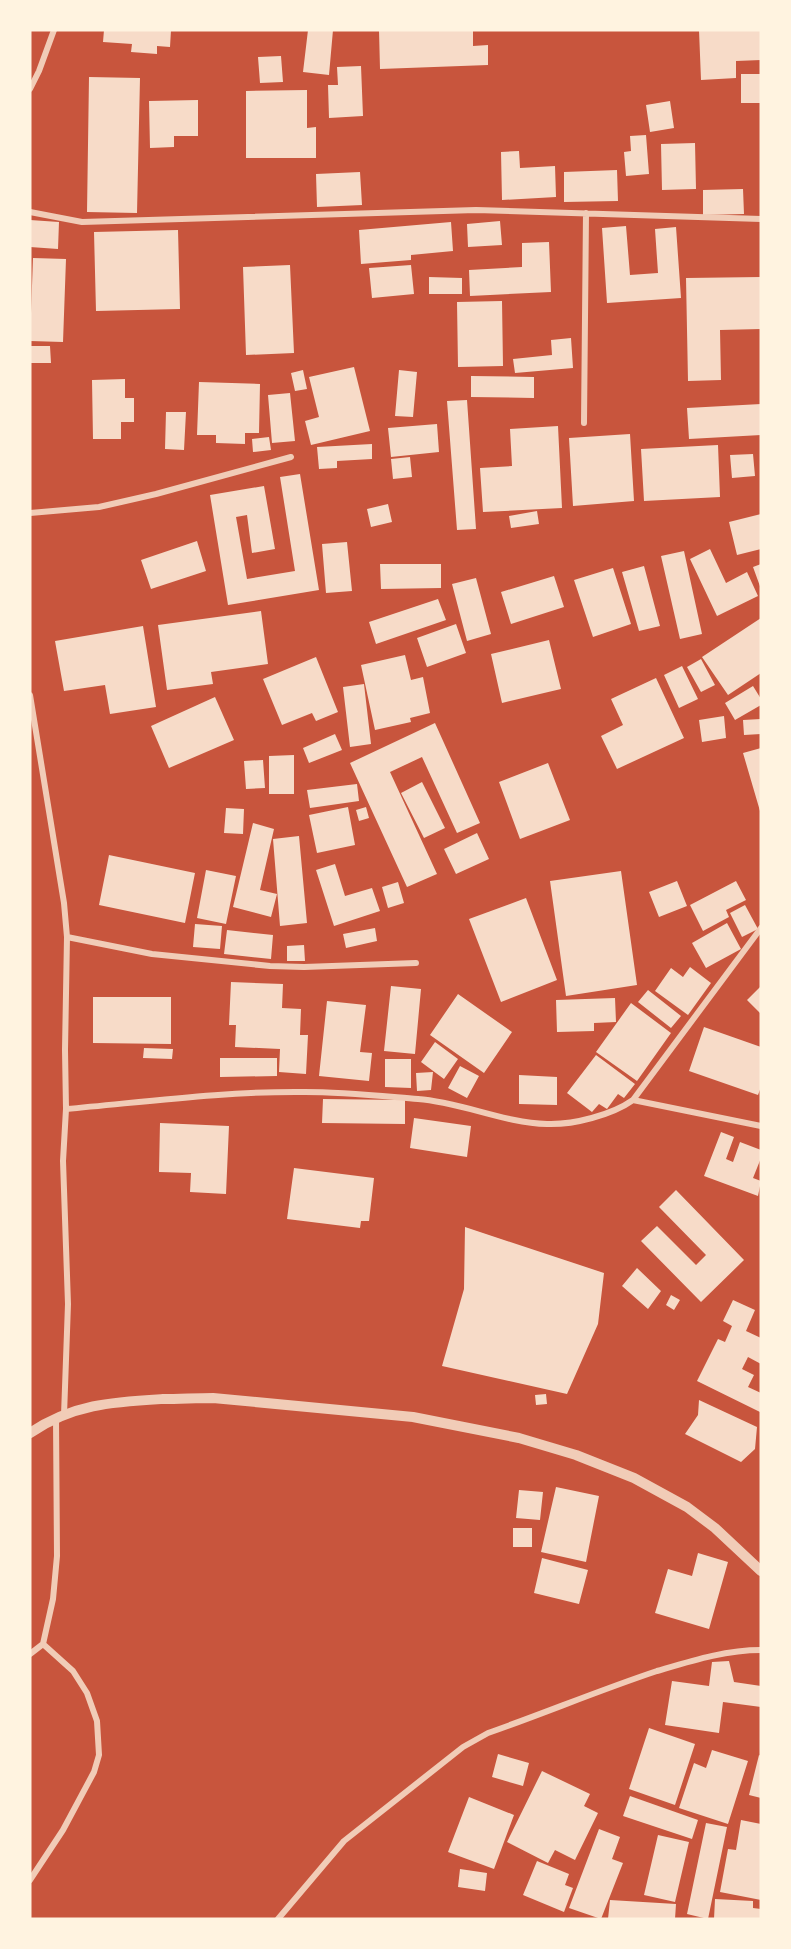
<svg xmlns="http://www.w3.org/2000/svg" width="791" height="1949" viewBox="0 0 791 1949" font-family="Arial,sans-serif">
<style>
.building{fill:#f7dbc8}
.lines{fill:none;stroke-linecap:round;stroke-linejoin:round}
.minor{stroke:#f1ccb7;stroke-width:6}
.tertiary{stroke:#f1ccb7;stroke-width:10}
</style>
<rect width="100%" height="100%" fill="#c8553d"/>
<!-- building -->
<path class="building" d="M104 30H171L170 47 157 46V54L131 52 132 44 103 42Z
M308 30H333L329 75 303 72Z
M379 30H473V46L488 45V65L380 69Z
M699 30H761V60L736 61V78L701 80Z
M281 56 283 82 260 83 258 57Z
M361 66 363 116 329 118 328 85H338L337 67Z
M741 74H761V103H741Z
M89 77 140 78 137 213 87 212Z
M307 90V128L316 127V158H246V91Z
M198 100V136H174V147L150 148 149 101Z
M670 101 674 128 650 132 646 105Z
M646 135 649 174 626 176 624 152 631 151 630 136Z
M695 143 696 189 662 190 661 144Z
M519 151 520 168 555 166 556 197 502 200 501 152Z
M617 170 618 201 564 202V172Z
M360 172 362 205 317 207 316 174Z
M743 189 744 214 703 215V190Z
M30 220 59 222 58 249 30 247Z
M500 221 502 245 468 247 467 224Z
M451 222 453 251 411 255V260L361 264 359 230Z
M626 226 630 275 658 273 655 229 676 227 681 298 607 303 602 228Z
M178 230 180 309 96 311 94 232Z
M549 242 551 292 470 296 469 270 522 267V243Z
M33 258 66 259 63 342 30 341Z
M290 265 294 353 246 355 243 267Z
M411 265 414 294 372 298 369 268Z
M429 277 462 278V294H429Z
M761 277V329L720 330 721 380 688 381 686 278Z
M502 301 503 366 458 367 457 302Z
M571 338 573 368 515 373 513 359 552 355 551 340Z
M30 346H50L51 363H30Z
M354 367 370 431 311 445 305 421 319 417 309 377Z
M303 370 307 389 295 391 291 373Z
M399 370 417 372 413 417 395 416Z
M471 376 534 377V398L471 397Z
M125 379V398H134V422H121V439H93L92 380Z
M199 382 260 384 259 433H245V444L216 443V435H197Z
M290 393 295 441 272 443 268 395Z
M467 400 476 529 457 530 447 401Z
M761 404V435L689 439 687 408Z
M166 412H186L184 450 165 449Z
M437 424 439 452 391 457 388 428Z
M558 426 562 508 483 512 480 468 512 466 510 429Z
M630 434 634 501 573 506 569 438Z
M269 437 271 450 253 452 252 439Z
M372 444V459L337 461V468L319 469 317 447Z
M718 445 720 497 644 501 641 449Z
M753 454 755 476 732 478 730 455Z
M410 457 412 477 393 479 391 459Z
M300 474 319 590 228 605 210 495 264 486 275 549 252 553 247 515 236 517 247 579 295 571 280 477Z
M388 504 392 522 371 527 367 509Z
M537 511 539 524 511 528 509 516Z
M761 514V549L737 555 729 522Z
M197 541 206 571 151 589 141 560Z
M347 542 352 591 326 593 322 544Z
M710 549 726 583 747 572 758 596 717 616 690 559Z
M684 551 702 634 680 639 661 556Z
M380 564H441V588L381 589Z
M761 564V589L753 567Z
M644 566 660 626 639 631 622 572Z
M613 568 631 624 593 637 574 580Z
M554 576 564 607 511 624 501 592Z
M476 578 491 634 467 641 452 584Z
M438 599 446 620 376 644 369 622Z
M261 611 268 664 211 672 213 684 167 690 158 625Z
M761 618V673L728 695 702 657Z
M456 624 466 653 427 667 417 638Z
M143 626 156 707 110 714 105 685 64 691 55 641Z
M549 640 561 689 502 703 491 654Z
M405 655 411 680 423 677 430 713 410 718 411 722 375 730 361 665Z
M316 657 338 712 316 721 312 713 282 725 263 679Z
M701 659 715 685 701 692 687 667Z
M682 666 698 699 679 708 664 675Z
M656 678 684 738 617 769 601 736 623 725 611 699Z
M364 684 371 744 350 747 343 687Z
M753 686 761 699V705L735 720 725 703Z
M215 697 234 740 169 768 151 726Z
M724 716 726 738 702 742 699 720Z
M761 719V734L744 735 743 720Z
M435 723 480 823 457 833 422 757 390 772 437 874 407 887 350 763Z
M335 734 342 750 309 763 303 748Z
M761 748V811H760L743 753Z
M294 755V794H269V756Z
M263 760 265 788 246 789 244 761Z
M548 763 570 820 520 839 499 782Z
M422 782 445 828 424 838 401 793Z
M357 784 359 801 310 808 307 790Z
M348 807 355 845 317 853 309 815Z
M366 807 369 818 359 821 356 810Z
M226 808 244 809 243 834 224 833Z
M253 823 274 829 260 890 277 894 271 917 233 907Z
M477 833 489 859 456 874 444 849Z
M299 836 307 923 280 926 273 839Z
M109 855 195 873 185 923 99 905Z
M335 864 345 896 372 888 380 911 334 926 316 870Z
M206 870 236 876 226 924 197 918Z
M621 871 637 985 566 996 550 881Z
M677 881 687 906 659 917 649 892Z
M736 881 746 900 726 910 729 917 703 931 690 905Z
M398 882 404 903 388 908 382 887Z
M526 898 557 980 501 1002 469 919Z
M745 905 758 929 742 937 730 913Z
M727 923 741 949 706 968 692 943Z
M195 924 222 926 220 949 193 947Z
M375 928 377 941 346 948 343 934Z
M227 930 273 935 271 959 224 954Z
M304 945 305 961H287V946Z
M690 967 711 983 688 1015 655 991 671 968 683 977Z
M231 982 283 984 282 1008 301 1009 300 1035H308L306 1074 279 1072 280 1049 235 1047 236 1025H229Z
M391 986 421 989 415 1054 384 1051Z
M761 986V1014L747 1000Z
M648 990 681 1016 671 1028 638 1002Z
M458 994 512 1032 484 1073 430 1035Z
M93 997H171V1044L93 1043Z
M615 998 616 1022 594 1023V1031L557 1032 556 1000Z
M327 1001 366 1005 360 1052 372 1053 369 1081 319 1076Z
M631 1003 671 1033 637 1081 596 1052Z
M704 1027 761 1047V1087L758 1095 689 1071Z
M435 1042 458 1059 444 1079 421 1062Z
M144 1048 173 1049 172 1059 143 1058Z
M596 1055 635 1084 624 1098 618 1094 607 1109 599 1104 592 1112 567 1093Z
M220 1058H277V1076L220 1077Z
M385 1059H411V1088L385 1087Z
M460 1066 479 1076 467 1098 448 1088Z
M433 1072 431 1090 417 1091 416 1073Z
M519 1075 557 1077V1105L519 1104Z
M323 1099 405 1100V1124L322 1123Z
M414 1118 471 1126 467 1157 410 1148Z
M160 1123 229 1126 226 1194 190 1192 191 1173 159 1172Z
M721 1132 734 1137 726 1159 733 1162 740 1142 761 1150V1158L753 1178 761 1181 758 1196 704 1176Z
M294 1168 374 1178 369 1221H361L360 1228 287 1219Z
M676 1190 744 1260 701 1302 641 1241 657 1226 696 1265 706 1255 659 1207Z
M465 1227 604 1273 598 1324 567 1394 442 1366 464 1289Z
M637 1268 661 1291 648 1309 622 1286Z
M671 1295 680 1300 674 1310 666 1305Z
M733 1300 755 1310 746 1331 761 1338V1364L748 1357 742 1369 754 1375 748 1387 761 1393 760 1412 697 1381 718 1339 725 1342 732 1326 723 1321Z
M546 1394 547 1404 536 1405 535 1395Z
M699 1400 757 1427 755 1449 741 1462 685 1434 698 1415Z
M556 1487 599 1496 586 1562 541 1552Z
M519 1490 543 1492 540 1520 516 1518Z
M513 1528H532V1547H513Z
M698 1553 728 1562 709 1629 655 1613 668 1569 692 1576Z
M542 1558 588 1570 579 1604 534 1593Z
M729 1661 734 1682 761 1686V1707L723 1702 719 1733 665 1725 672 1681 709 1686 712 1662Z
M649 1728 695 1744 675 1805 629 1789Z
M712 1750 748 1761 728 1824 679 1808 694 1763 706 1768Z
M498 1754 529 1763 523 1786 492 1777Z
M759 1755 761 1756V1798L749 1795Z
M542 1771 590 1794 584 1806 598 1813 575 1860 555 1850 548 1863 507 1842Z
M630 1796 698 1820 692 1839 623 1816Z
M469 1797 514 1815 494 1869 448 1852Z
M741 1820 761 1824V1900L720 1892 728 1849 736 1850Z
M706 1823 727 1827 708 1919 687 1914Z
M599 1829 620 1837 612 1859 623 1863 601 1919 569 1908Z
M658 1835 689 1842 675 1902 644 1895Z
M537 1861 569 1874 565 1885 573 1888 564 1912 523 1895Z
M460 1869 487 1873 485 1891 458 1887Z
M715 1899 753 1901V1908L761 1909V1919H714Z
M610 1900 676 1904 675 1919H608Z"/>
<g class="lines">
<!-- minor -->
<path class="minor" d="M30 89 39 71 54 30
M30 212 82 222 476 210 761 219
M584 423 586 213
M30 513 99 507 156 494 291 457
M30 695 64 903 67 937 65 1050 66 1109 63 1161 68 1304 64 1415
M67 937 152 954 270 966 304 967 416 963
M633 1100 761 1126
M66 1109C145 1102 225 1091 305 1092 343 1092 381 1096 418 1099 461 1102 504 1123 547 1124 573 1125 612 1115 633 1100L761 928
M30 1654 43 1644 53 1599 57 1556 56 1419
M30 1880 63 1830 94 1772 99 1755 97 1721 87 1693 73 1671 43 1644
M278 1919 344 1841 463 1747 488 1733C545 1713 600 1690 657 1671 691 1661 725 1650 761 1650"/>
<!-- tertiary -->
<path class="tertiary" d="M30 1433C73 1404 113 1402 163 1399 180 1399 196 1398 213 1398L413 1417 519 1438 576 1455 634 1478 687 1507 715 1528 761 1571"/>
</g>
<!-- border -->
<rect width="791" height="1949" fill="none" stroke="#fff3e0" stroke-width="63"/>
</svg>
